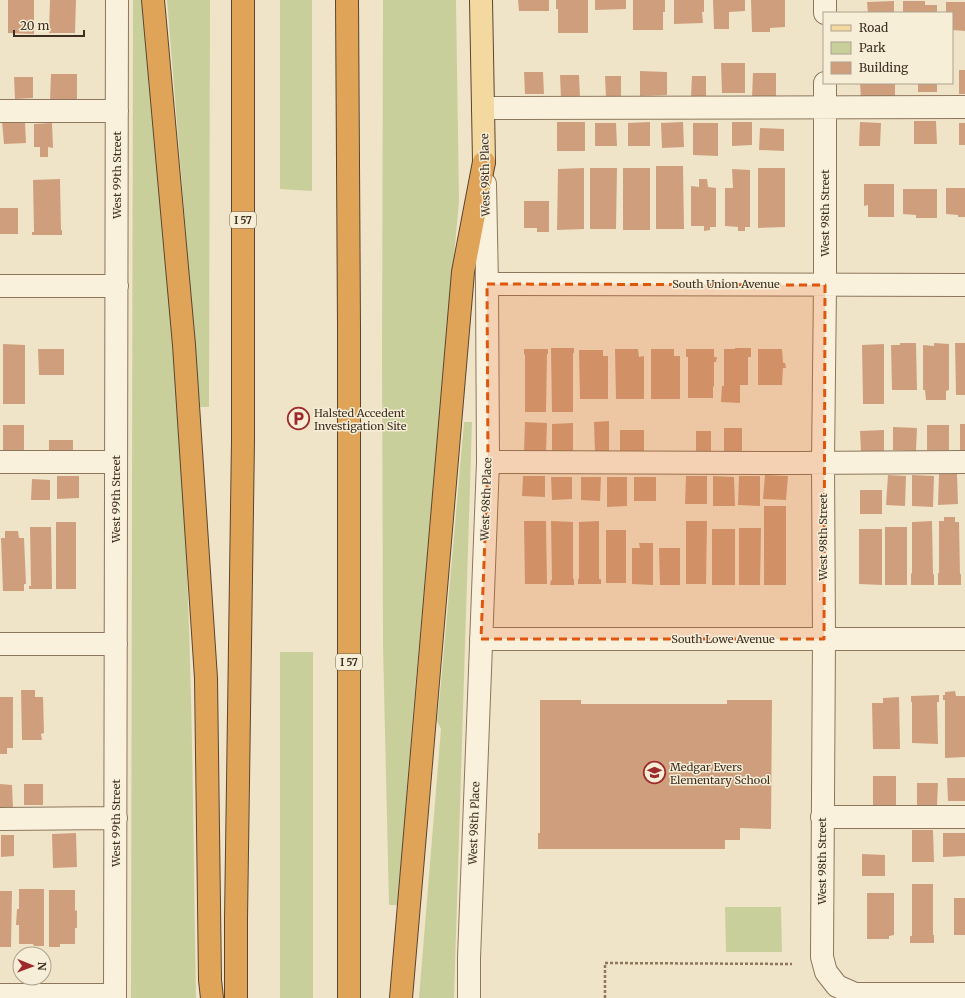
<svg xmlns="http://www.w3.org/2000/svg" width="965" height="998" viewBox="0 0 965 998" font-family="Merriweather,serif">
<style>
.green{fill:#c9cf9b}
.building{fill:#cf9f7d}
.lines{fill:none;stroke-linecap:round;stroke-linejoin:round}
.minor-casing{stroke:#8d765c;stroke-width:24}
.major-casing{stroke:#5b4430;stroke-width:24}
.highway-casing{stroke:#5b4430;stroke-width:24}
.path{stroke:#8d765c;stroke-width:2.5;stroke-dasharray:3 2;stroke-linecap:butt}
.minor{stroke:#faf1dc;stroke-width:22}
.major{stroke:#f3d9a0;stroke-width:22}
.highway{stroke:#e0a458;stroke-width:22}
.marked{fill:#df570d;fill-opacity:0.2;stroke:#df570d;stroke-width:3;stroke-dasharray:8 5;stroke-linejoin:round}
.labels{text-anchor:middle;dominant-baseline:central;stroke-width:3;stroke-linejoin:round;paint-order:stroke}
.shield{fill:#f7eed8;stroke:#756857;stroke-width:1}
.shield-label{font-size:10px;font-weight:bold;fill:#3d2e20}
.street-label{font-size:11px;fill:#3d2e20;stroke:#f7eed8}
.poi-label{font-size:11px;fill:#3d2e20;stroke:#f7eed8;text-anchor:start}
</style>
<rect width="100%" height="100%" fill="#f0e4c8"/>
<!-- green -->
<path class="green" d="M133 0H142C157 170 174 340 184 511 193 673 193 836 196 998H131Z
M167 0H210L209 407H200Z
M280 0H312V191L280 189Z
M383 0H456L459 201 414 701 398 905H389L383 646 382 353Z
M464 422H472L454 998H419L441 729 437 721 441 683Z
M280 652H313V998H280Z
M725 907H781L782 952H726Z"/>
<!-- building -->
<path class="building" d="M8 0H34V34L8 33Z
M50 0H76L75 33H49Z
M518 0H549V11H519Z
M556 0H588V33H558V9H556Z
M595 0H626V9L595 10Z
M633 0H665V12H663V30H633Z
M674 0H704V12H702L703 23 674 24Z
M713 0H745V11L729 12V29H714Z
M751 0H785V27L770 28V32H752Z
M894 1V13H868L867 2Z
M903 1H925V5H937V13H903Z
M946 2H965V31L952 30V13H946Z
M721 63H745V93H722Z
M959 70H965V94H959Z
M640 71 667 72V95L640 96Z
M524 72H543L544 94H525Z
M753 73H776V97H752Z
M51 74H77V100H50Z
M560 75H579L580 98 561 99Z
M605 76H621V98H606Z
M692 76H706V96H691Z
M14 77H33V98L15 99Z
M860 83H895V98L861 99Z
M918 83H937V92H918Z
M2 121H25L26 143 4 144Z
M914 121H936L937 144H914Z
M557 122H585V151H557Z
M650 122V146H628V123Z
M683 122 684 147 662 148 661 123Z
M732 122H752V145L732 146Z
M860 122 881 123 880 146H859Z
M52 123 53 148 48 147V157H40V147H34V124Z
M595 123H616L617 146H595Z
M693 123H718V156L693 155Z
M959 123H965V145H959Z
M760 128 784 129V151L759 150Z
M656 166H683L684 229H656Z
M584 168V229L557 230 558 169Z
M590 168H617L616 229H590Z
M623 168H650V230H623Z
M758 168H785V227L758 228Z
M732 169 750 170V227H745V231H738V227L725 226V188H733Z
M60 179 61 230H62V235H32V232H34L33 180Z
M699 179H707L708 187 716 188V227H710V230L704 231V226H691V186L699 187Z
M864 184H894V217H868V205L864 206Z
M946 188H965V217H958V215L946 214Z
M903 189H937V218H916V215L903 214Z
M524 201H549V232H537V228H524Z
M0 208H18V234H0Z
M900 343H916L917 390H892L891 345H900Z
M934 343 949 344V390L946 391V400H926L925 390H923V345L934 346Z
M955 343H965V395H956Z
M3 344 25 345V404H3Z
M884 344V404H863L862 345Z
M551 348H574V353H573V412H552Z
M735 348H751V357H748V385H740V403L721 402 722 386H724V349H735Z
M38 349H64V375H39Z
M524 349H548V354H547L546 412H525V354L524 355Z
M615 349H638L639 357 644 356V399H616Z
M651 349H674V356H680V399H651Z
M686 349H714V357H717L716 362H714V386L713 387V398H688V357H686Z
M758 349H782L783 363H785L786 368H783L782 385H758Z
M579 350H603V356H608V399H580Z
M609 421V453H595L594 422Z
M525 422 547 423 546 453H524Z
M573 423V453H552V424Z
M960 424H965V450H960Z
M3 425H24V451H3Z
M927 425H949V450H927Z
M893 427 917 428 916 451 893 450Z
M724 428H742V452H724Z
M620 430H644V453H620Z
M884 430V451L861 452 860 431Z
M696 431H711V451H696Z
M49 440H73V454L49 453Z
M939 474H957L958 504 938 505Z
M765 475 788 476 786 500 763 499Z
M888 475 906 476 905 506 886 505Z
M912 475 934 476 933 507 912 506Z
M57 476H79V498L57 499Z
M523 476H545V497L522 496Z
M686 476H707V504H685Z
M713 476 734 477 735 506H713Z
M739 476H760V506L738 505Z
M551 477H572V499L552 500Z
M581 477H601L600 501 581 500Z
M607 477H627V506L607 507Z
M634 477H656V501H634Z
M32 479 50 480V500H31Z
M860 490H882V514H860Z
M764 506H786V585H764Z
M944 517H955V522H959L960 574H961V585H938V573H939V521H944Z
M524 521H546L547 584H525Z
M551 521 573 522V579H574V585H550L551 580H552Z
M599 521V579H601V584H578V579H579V522Z
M686 521H707L706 584H686Z
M932 521 933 575 934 574V585H911V574L912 573V522Z
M56 522H76V589H56Z
M30 527H51L52 589H29V586H31Z
M885 527H907V585H885Z
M739 528H761L760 585H739Z
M712 529H735V585H712Z
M859 529H882V585L859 584Z
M606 530H626V583H606Z
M5 531H18L19 538H24L26 584H24V591H3L1 538H5Z
M639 543H653V585L632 584V548H640Z
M659 548H680V585H660Z
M21 690H35V697H43L44 733 41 734 42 740H22Z
M955 691 956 696H965V757L945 758V700H943V695H945V692Z
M939 695V702H937L938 744 912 743V702H911V696Z
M0 697H13V748H7V754H0Z
M899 697 900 749H873L872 703H883V698Z
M540 700H581V704H727V700H772L771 829 740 828V840H725V849H538V833H540Z
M873 776H896V807H873Z
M947 778H965V801H948Z
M917 783H938L937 806 917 805Z
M0 784 12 785 13 808H0Z
M24 784H43V805H24Z
M912 830H933L934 862H912Z
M76 833 77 867 53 868 52 834Z
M943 833H965V856L943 857Z
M1 835H14V856L1 857Z
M862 854 885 855V876H862Z
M912 884H933V935H934V943H910V936H912Z
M19 889H44V946H34L33 944H19V925H16L17 909H19Z
M49 890H75V911L77 910V928H75V944H60V947H49Z
M0 891H12L11 947H0Z
M867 893H894V935L889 936V939H867Z
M954 898H965V935H954Z"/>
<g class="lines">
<defs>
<path id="minor" d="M825 0V13
M825 83V285L823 462 824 639 822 957 826 972 837 986 855 994H965
M483 108 965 107
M0 111H117
M487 284 965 285
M0 286H117
M0 462H116
M488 462 796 463 965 462
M481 639H965
M0 644H116
M822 817H965
M0 819 116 818
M0 995H115
M115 998 117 0
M469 998V958L488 462 487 284 485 184"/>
<path id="major" d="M481 0 484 162"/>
<path id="highway" d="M153 0 184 345 206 678 210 980 212 998
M347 0 349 326V998
M236 998V919L243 440V0
M401 998 463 272 484 162"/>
</defs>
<!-- minor casing -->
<use href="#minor" class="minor-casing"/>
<!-- major casing -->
<use href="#major" class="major-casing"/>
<!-- highway casing -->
<use href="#highway" class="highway-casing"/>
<!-- path -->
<path class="path" d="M605 998V963L792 964"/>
<!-- minor -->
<use href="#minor" class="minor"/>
<!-- major -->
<use href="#major" class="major"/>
<!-- highway -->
<use href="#highway" class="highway"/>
</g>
<!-- marked area -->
<path class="marked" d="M487 284 825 285 824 639H481L488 462Z"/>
<!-- icons -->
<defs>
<symbol id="parking-ring" viewBox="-11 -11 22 22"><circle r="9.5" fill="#f7eed8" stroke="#9e2a2b" stroke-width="1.5"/><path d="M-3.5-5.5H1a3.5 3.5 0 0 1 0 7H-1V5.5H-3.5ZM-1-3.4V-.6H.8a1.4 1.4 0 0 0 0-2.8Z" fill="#9e2a2b"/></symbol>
<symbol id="school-ring" viewBox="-11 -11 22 22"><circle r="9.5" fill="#f7eed8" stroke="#9e2a2b" stroke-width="1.5"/><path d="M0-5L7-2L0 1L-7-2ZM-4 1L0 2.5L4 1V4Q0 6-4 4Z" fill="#9e2a2b"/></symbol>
</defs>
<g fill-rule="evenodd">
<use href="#parking-ring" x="286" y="406" width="25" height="25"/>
<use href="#school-ring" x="642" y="760" width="25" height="25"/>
</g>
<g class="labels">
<!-- shield labels -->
<g class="shield">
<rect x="230" y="212" width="26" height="16" rx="3"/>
<rect x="336" y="654" width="26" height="16" rx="3"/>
</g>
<g class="shield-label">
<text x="243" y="220">I 57</text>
<text x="349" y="662">I 57</text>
</g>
<!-- street labels -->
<g class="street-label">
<text transform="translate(117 175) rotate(-90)">West 99th Street</text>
<text transform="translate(485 175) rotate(-91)">West 98th Place</text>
<text transform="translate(825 213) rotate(-90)">West 98th Street</text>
<text x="726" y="284">South Union Avenue</text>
<text transform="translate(116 499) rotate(-90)">West 99th Street</text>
<text transform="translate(486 499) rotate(-88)">West 98th Place</text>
<text transform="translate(823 537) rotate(-90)">West 98th Street</text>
<text x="723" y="639">South Lowe Avenue</text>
<text transform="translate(116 823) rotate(-90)">West 99th Street</text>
<text transform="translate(474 823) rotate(-88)">West 98th Place</text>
<text transform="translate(822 861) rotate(-90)">West 98th Street</text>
</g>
<!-- poi labels -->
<g class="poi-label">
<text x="314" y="413">Halsted Accedent<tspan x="314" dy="13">Investigation Site</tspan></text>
<text x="670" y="767">Medgar Evers<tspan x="670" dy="13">Elementary School</tspan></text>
</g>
</g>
<!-- legend -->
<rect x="823" y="12" width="130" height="72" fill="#f7eed8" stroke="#ada18e"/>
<rect x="831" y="25" width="20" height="6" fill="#f3d9a0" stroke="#ada18e"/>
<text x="859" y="32" font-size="12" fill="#3d2e20">Road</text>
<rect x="831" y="42" width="20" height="12" fill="#c9cf9b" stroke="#ada18e"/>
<text x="859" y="52" font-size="12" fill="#3d2e20">Park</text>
<rect x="831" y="62" width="20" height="12" fill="#cf9f7d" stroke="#ada18e"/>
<text x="859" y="72" font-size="12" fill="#3d2e20">Building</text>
<!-- north arrow -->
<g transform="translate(32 966) rotate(91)"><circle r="19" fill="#f7eed8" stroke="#ada18e"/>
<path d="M0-3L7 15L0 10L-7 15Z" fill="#9e2a2b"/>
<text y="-6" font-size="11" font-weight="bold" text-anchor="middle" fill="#3d2e20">N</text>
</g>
<!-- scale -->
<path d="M14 30v6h70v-6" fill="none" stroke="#3d2e20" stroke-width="2"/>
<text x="20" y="30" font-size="12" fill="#3d2e20" stroke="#f7eed8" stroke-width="3" paint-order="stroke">20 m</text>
</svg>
